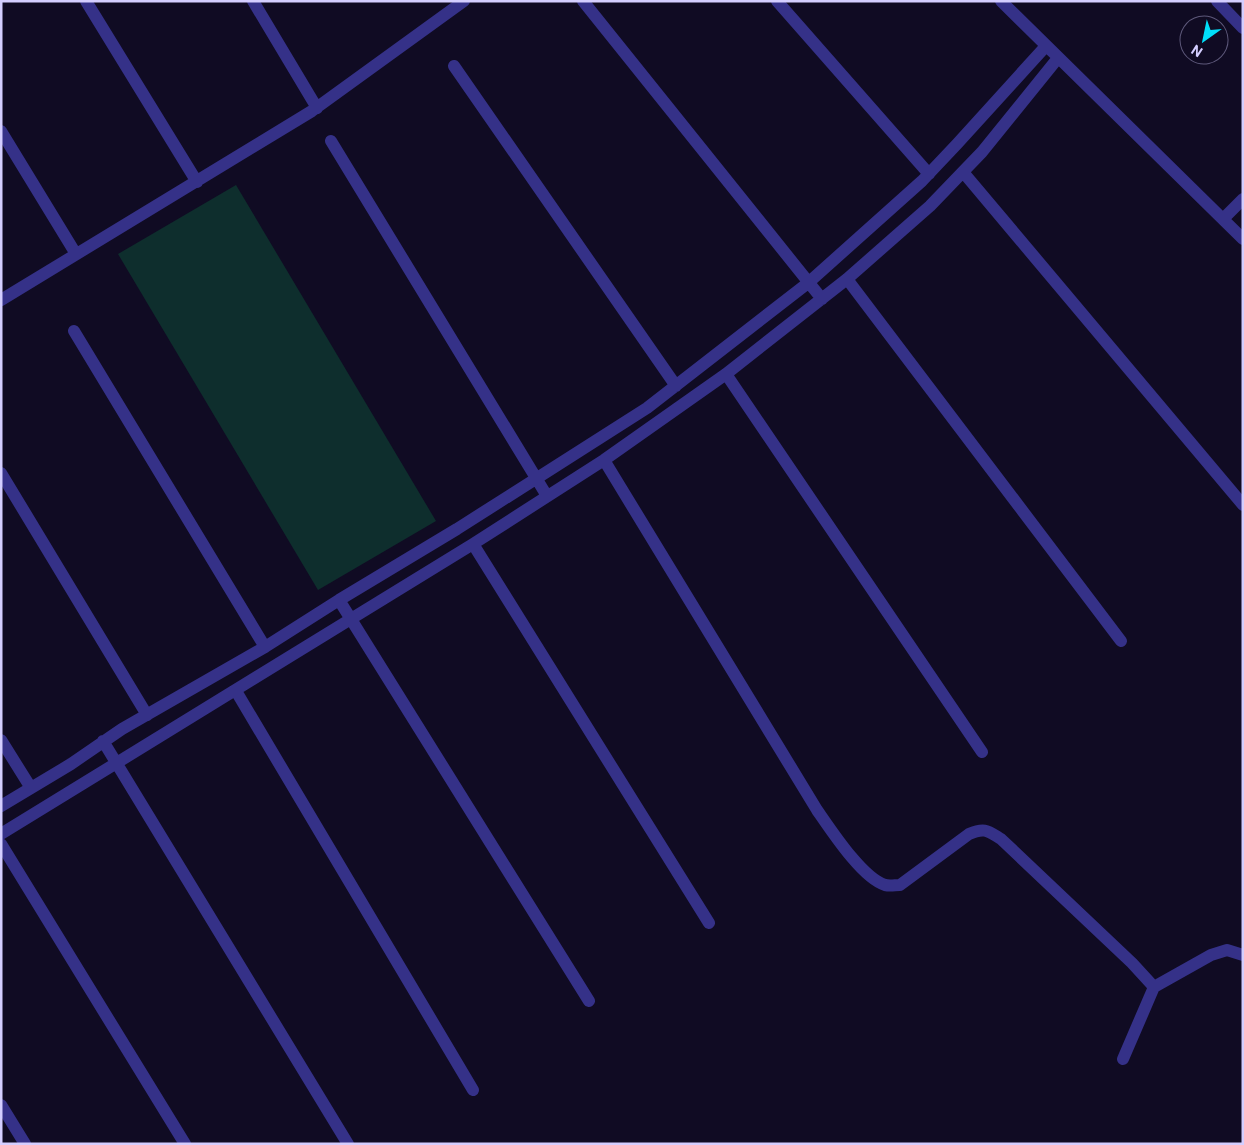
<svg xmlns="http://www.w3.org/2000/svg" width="1244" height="1145" viewBox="0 0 1244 1145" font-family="Roboto,sans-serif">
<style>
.green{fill:#0e2e2d}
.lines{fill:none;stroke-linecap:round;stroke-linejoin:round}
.street{stroke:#353188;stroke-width:12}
</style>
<rect width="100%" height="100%" fill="#100b23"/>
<!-- green -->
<path class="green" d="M236 185 436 521 318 590 118 254Z"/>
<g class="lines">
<!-- street -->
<path class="street" d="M86 1 197 182
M253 1 317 108
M583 1 822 299
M777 1 929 174
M1001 1 1243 239
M1217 1 1243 28
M454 66 676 386
M1 131 76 254
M331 141 547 496
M963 172 1243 505
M1223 219 1243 199
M847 279 1121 641
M1 300 312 111 464 1
M74 331 265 647
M726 374 982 752
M604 460 817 810C831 830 862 878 885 885 890 886 895 885 900 885L969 834C985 827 988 831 1001 839L1132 963 1154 987 1123 1059
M1 473 147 715
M473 544 709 923
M339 600 589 1001
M236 691 473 1090
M1 740 31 788
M103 741 348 1144
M1 806 71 764 122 729 265 647 339 600 457 529 647 408 808 283 922 181 957 144 1046 46
M1 834 473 544 604 460 726 374 847 279 930 206 982 152 1058 58
M1 844 185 1144
M1154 987 1211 955 1227 950 1243 955
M1 1105 25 1144"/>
</g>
<!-- border -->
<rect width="1244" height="1145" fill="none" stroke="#d4ceff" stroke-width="5"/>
<!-- north arrow -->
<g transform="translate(1204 40) rotate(213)"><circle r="24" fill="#100b23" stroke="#5e597b"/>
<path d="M0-4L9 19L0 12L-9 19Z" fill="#00dff9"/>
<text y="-8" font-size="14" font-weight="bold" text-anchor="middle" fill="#d4ceff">N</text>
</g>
</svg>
